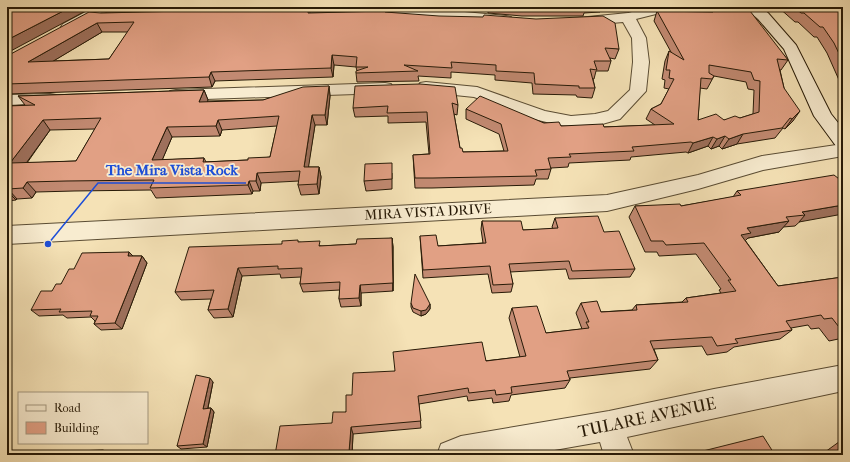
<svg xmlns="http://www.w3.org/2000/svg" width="850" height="462" viewBox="0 0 850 462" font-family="'IM FELL French Canon',serif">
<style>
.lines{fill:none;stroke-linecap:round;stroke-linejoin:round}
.street-casing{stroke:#5a4c33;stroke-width:2}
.secondary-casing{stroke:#271a07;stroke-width:2}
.street{fill:#f8ecd0;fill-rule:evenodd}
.secondary{fill:#f8ecd0;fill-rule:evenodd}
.wall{fill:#c28a72;stroke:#271a07;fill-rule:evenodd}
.shaded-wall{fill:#9e705c;stroke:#271a07}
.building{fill:#e1a084;stroke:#271a07;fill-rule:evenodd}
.labels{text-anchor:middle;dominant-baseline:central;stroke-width:3.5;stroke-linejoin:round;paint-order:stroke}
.street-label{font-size:14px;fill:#271a07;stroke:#f8ecd0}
.near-street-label{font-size:17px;fill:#271a07;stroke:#f8ecd0}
.leader{fill:none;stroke:#1d4ed8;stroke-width:1.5}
.callout-dot{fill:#1d4ed8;stroke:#f8ecd0;stroke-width:1.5}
.callout-label{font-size:15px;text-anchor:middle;font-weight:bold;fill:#1d4ed8;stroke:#f8ecd0;stroke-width:3.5;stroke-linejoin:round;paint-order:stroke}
</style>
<rect width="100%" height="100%" fill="#f5e2b6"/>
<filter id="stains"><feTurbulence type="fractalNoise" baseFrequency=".005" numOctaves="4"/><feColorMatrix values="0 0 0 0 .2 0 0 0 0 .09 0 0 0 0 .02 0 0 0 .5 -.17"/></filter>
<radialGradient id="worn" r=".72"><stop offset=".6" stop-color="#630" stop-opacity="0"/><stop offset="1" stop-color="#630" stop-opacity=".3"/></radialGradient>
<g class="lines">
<defs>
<path id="street" d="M95 7H112L110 10 73 30 68 31 63 30 61 27 63 24Z
M413 7 506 16 511 17 513 20 511 23 506 24 412 15 376 14 279 16 274 15 272 12 274 9 279 8Z
M651 7H674L672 10 636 19 646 38 649 62 646 91 620 119 595 126 571 128 534 119 474 97 426 92 420 91 418 87 420 83 426 82 477 87 545 111 571 116 595 114 608 111 630 90 633 62 632 38 623 22 578 26 573 25 571 22 573 19 578 18 628 13Z
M385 83 391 84 393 88 391 92 385 93 176 100 170 99 168 95 170 91 176 90Z
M50 94 56 95 59 99 56 103 7 105V95Z
M843 144V156L763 170 698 189 607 211 7 244V226L607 195 698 175 762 156Z
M843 365V391L627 437 634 455H604L600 442 526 455H437L441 444 461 436 609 411 714 389Z"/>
<path id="secondary" d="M744 7H760L768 13 796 45 831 114 843 129V148L836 146 814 116 784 49 758 19Z"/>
</defs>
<!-- street casing -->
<use href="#street" class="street-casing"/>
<!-- secondary casing -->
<use href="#secondary" class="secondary-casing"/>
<!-- street -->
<use href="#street" class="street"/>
<!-- secondary -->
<use href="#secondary" class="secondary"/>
</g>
<!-- wall -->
<path class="wall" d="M107 7H276L110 11Z
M488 7H613L599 12 584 13 583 16H522L488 13Z
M695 7H742L788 60 781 70H780L784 88 793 121 785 129 783 128 775 138 737 144 722 149 719 146 711 149 708 146 688 153 686 152 631 157 630 160 569 163 568 167 551 168V169L548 179H536L534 185 432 188H415L413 155 429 154 426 122 388 123V116L355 117 353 108 420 84 458 105 457 115 454 114 460 148 463 152 504 151 499 134 466 119V109L561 126 604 127 655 125 646 119 651 109 661 104 669 89 664 88 665 80 662 79 665 61 669 51 671 52 654 21 657 11 700 12ZM714 76 746 82 748 89 754 90 753 114 740 118 724 120H698L700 88 707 89Z
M778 7H843V89L827 53 817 37H814L798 22H795Z
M309 8 310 13 385 12 619 49 615 59 610 58 611 61 608 71H596L594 79H593L595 88 592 98 577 97 576 95 533 94 532 83 495 80V75L451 72V78L418 76 419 81 357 82 356 73 357 71 356 67 334 65 333 77 215 81 212 87 7 94V56L101 13ZM102 32H128L109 59 53 61Z
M329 86 330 96 327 125H315L308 167H319L321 177 319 194 301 195 298 185 299 181 261 183 260 191H253L252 194 156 198 151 190 74 191 36 192 32 198 17 199 16 200 7 201V106L25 105 18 96 204 90 208 100 207 101 263 100ZM277 126 270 157 248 160 206 162 204 158 162 160 172 137 220 136 222 130ZM95 129 76 161 27 163 50 130Z
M392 173V189L366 191 364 181Z
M843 182 795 226 783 227 779 232 748 238 745 240 778 286 843 277V338L829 341 819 328 811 329 808 325 791 328 792 330 780 339 734 347 727 352 707 355 702 346 654 349 658 360 650 369 570 378V380L565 388 511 395 509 401 493 403 492 398 468 401 467 396 419 404 421 428 353 434 352 455H275L332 423 346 412 352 395 395 371 520 357 509 318 512 308 546 333 582 329 576 313 581 303 601 312 632 310 636 305 682 302 686 298 721 293 719 290 721 289 696 254 659 256 657 252H645L629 217 635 206H681L733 197 737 191Z
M555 218 604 232 635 269 630 277 569 279 566 269 510 272 513 284 511 292 492 293 488 274 423 278 420 236 438 246 483 243 481 229 482 221 523 230 553 229 552 227Z
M392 238 393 247V291L361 293V306L341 307 339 299 340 290 303 292 300 284 301 277 281 278 280 274 242 276 233 317 214 318 208 310 211 299 181 300 175 292 282 244 299 242 322 246 356 244Z
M129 252 133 256H142L147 263 122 329 101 330 94 324 95 321 91 317 67 318 63 315 39 316 31 310 52 291 61 284 74 269Z
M411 303 430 304V309L426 314 421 316 413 312 411 307Z
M213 382 208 408H211L214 412 207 447 181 449 177 446Z
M843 439V455H818L825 452Z"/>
<!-- shaded-wall -->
<path class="shaded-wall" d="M71 7H93L7 53V40Z
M601 7H613L599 12Z
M97 23 102 32 35 72 28 62Z
M332 55 334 65 333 77 331 68Z
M211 72 215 81 212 87 209 77Z
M329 86 330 96 327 125 325 115Z
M204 90 208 100 204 111 199 102Z
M800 111 793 121 785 129 792 119Z
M312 115 315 125 307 177 304 167Z
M43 120 50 130 19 173 10 163Z
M218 120 222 130 220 136 216 126Z
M167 127 172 137 158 170 152 160Z
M743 134 737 144 722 149 729 139Z
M725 136 719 146 711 149 717 139Z
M713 137 708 146 688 153 693 143Z
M319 167 321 177 319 194 317 184Z
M257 173 261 183 260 191 256 181Z
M249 181 253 191 252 194 248 185Z
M27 182 36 192 32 198 23 188Z
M8 189 17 199 16 200 7 191Z
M843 205V214L799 222 805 215 802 212Z
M789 221 779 232 748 238 742 244 732 246 747 228Z
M392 238 393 247V291V283Z
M129 252 135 258 128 256Z
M142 256 147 263 122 329 115 323Z
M238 268 242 276 233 317 228 309Z
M360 285 361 293V306L359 298Z
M7 295 11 298 7 305Z
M430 304V309L426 314 421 316V311Z
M210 378 213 382 207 412 203 409Z
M211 408 214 412 207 447 203 444Z
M351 427 353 434 352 455H351L349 452Z
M103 450 113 455H101Z"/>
<!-- building -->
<path class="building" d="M7 7H71L7 40Z
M708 7H742L747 11H750L788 60 777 59 784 88 800 111 792 119 790 118 782 128 743 134 729 139 725 136 717 139 713 137 693 143 691 142 632 147 634 151 569 154 571 157 548 158 551 169 535 170 537 176 433 178H415L413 155 430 154 427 112 387 113 388 106 353 108 355 86 420 84 455 87 458 105 452 103 460 148H462L463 152 508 151 501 124 466 109 480 96 544 123 559 122 561 126 603 124 604 127 674 124 651 109 661 104 674 79 669 78 670 70H666L669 51 684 60 657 11 713 12ZM709 65 751 72 754 80 760 81 759 112 740 118 735 116 724 120 716 114 698 120 701 78 712 79 714 76 709 73Z
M794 7H843V62L834 43 823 27H820L804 13H801Z
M309 8 308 13 385 11V12L439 16 483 17 484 15 536 19 603 16 615 23 619 49 605 48 611 61H594L597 70 590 69 595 88H579V86L535 84 534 73 496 71V65L451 62 452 68 404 65 418 71 356 73V71L368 67H356L357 57 332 55 331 68 211 72 209 77 7 84V56L89 12 101 13ZM134 22 109 59 28 62 97 23Z
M329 86 325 115H312L304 167H319L317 184 298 185 300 171 257 173 256 181H249L248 185 150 188 154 180 66 181 27 182 23 188 8 189 7 190V106L35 105 18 96 204 90 199 102 263 100 303 87ZM279 116 270 157 248 158V160L203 162 204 158 152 160 167 127 216 126 218 120ZM101 118 76 161 10 163 43 120Z
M392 163V179L364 181 365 164Z
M834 175 843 182V205L802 212 805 215 786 217 789 221 747 228 751 233 741 235 778 286 843 277V331H842L832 318 824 319 821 315 786 321 792 330 735 339 738 343 717 346 712 337 650 341 658 360 567 371 570 380 511 387 512 393 496 395 495 390 469 393 468 388 418 396 421 421 351 427 349 452 323 453V455H275L280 426 332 423 333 412H346V395H352L353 373 395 371 393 352 482 342 486 361 526 356 512 308 537 306 546 333 589 328 586 322H589L581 303 597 301 601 312 637 310 636 305 688 302 686 298 736 291 728 280H731L704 243 666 245 663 241H651L635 206 680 204 681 206 741 195 737 191Z
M598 216 604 232 619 231 635 269 572 271 569 261 509 264 513 284 493 285 490 266 423 270 420 236 436 235 438 246 486 243 482 221H521L523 230 558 228 555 218Z
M392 238 393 283 360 285 359 298 339 299 340 282 300 284 302 268 278 269V266L238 268 228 309 208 310 214 290 175 292 189 247 282 244V241L298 240V242L320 241 319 246 356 244 357 239Z
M129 252 128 256H142L115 323 94 324 98 316H90L92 311 59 312 61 309 31 310 41 291H52L56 284H61L69 269H74L82 253Z
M415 274 430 304 426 310 421 311 413 308 411 303Z
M196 375 210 378 203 409 211 408 203 444 177 446Z
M763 436 775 455H687Z
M843 446V455H822L827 451 831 455Z
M103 450 101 455H74L75 451Z"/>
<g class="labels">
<!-- street labels -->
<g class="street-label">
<text transform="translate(428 212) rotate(-3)">MIRA VISTA DRIVE</text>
</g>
<!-- near-street labels -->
<g class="near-street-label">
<text transform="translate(647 417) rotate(-12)">TULARE AVENUE</text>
</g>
</g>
<!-- callouts -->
<path class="leader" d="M48 244L98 183H246"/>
<circle class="callout-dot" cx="48" cy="244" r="4"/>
<g class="callout-label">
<text x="172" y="175">The Mira Vista Rock</text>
</g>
<!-- margin -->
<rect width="850" height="462" fill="none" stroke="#f5e2b6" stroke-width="24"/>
<rect x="8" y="8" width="834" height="446" fill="none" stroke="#271a07" stroke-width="2"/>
<rect x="12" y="12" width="826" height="438" fill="none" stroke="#271a07"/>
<!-- legend -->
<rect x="18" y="392" width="130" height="52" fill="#f8ecd0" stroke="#a49880"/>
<rect x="26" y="405" width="20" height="6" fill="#f8ecd0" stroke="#a49880"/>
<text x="54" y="412" font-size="12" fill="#271a07">Road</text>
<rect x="26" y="422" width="20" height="12" fill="#e1a084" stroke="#a49880"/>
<text x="54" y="432" font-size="12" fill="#271a07">Building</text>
<rect width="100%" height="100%" filter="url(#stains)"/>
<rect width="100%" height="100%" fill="url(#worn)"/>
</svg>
